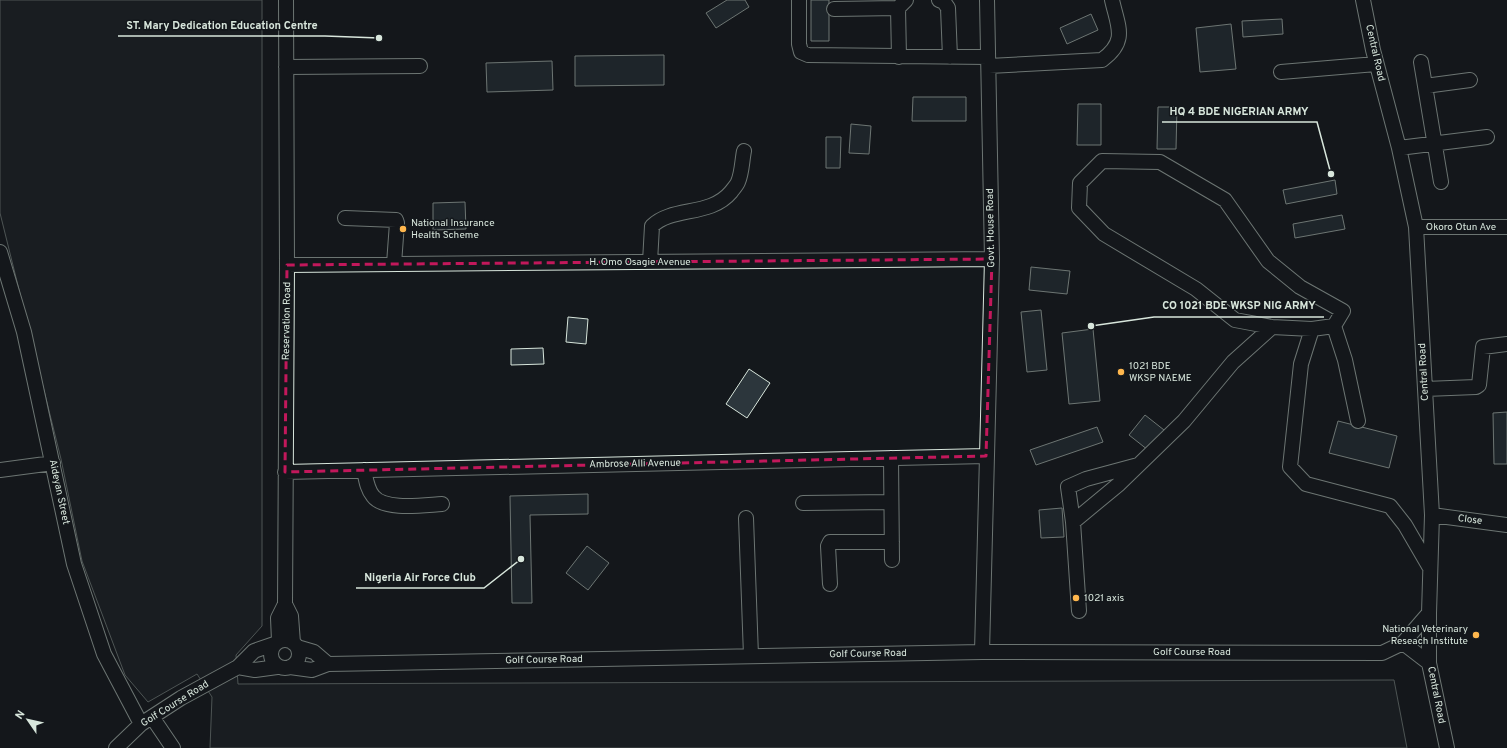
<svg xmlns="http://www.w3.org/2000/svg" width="1507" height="748" viewBox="0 0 1507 748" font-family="Overpass,sans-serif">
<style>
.green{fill:#202428;stroke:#939e99}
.building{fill:#2c363c;stroke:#d8e6dc}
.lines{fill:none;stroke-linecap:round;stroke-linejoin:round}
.minor-casing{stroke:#d8e6dc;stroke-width:16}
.minor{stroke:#14181c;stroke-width:14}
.marked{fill:none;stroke:#c2185b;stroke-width:3;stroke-dasharray:8 5;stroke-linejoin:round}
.poi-dot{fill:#ffb74d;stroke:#14181c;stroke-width:1.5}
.labels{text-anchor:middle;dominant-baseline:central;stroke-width:3;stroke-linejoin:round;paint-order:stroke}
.street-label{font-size:10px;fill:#d8e6dc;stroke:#14181c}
.poi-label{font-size:10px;fill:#d8e6dc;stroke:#14181c;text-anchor:start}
.leader{fill:none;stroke:#d8e6dc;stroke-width:1.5}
.callout-dot{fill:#d8e6dc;stroke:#14181c;stroke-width:1.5}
.callout-label{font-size:11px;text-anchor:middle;font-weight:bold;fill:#d8e6dc;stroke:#14181c;stroke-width:3;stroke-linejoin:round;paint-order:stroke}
</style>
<rect width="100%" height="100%" fill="#14181c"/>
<!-- green -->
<path class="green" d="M0 0H262V626L236 655 238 684 1394 680 1407 748H210L212 697 197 674 148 702 125 675 82 561 61 459 0 213Z"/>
<!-- building -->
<path class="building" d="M727 0H745L749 7 716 28 706 13Z
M811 0H829V41H811Z
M1091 14 1098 30 1067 44 1060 28Z
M1282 19 1283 34 1243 37 1242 21Z
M1231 24 1236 69 1200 72 1196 28Z
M664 55V85L575 86V56Z
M552 61 553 90 487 92 486 63Z
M913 97H966V121H912Z
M1078 104H1101V145H1077Z
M1158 107H1177L1176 149H1157Z
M851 124 871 126 869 154 849 153Z
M826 137H841L840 168H826Z
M1335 180 1337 194 1286 204 1283 190Z
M465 202 466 229 433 230V203Z
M1342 215 1345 229 1295 238 1293 224Z
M1031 267 1070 271 1067 294 1029 290Z
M1041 310 1047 370 1027 372 1021 312Z
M568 317 588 319 586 344 566 342Z
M1093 329 1100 401 1069 404 1062 333Z
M543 348 544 364 511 365V349Z
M749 369 770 383 747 418 726 404Z
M1507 412V464H1494L1493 413Z
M1145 415 1164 430 1148 450 1129 435Z
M1338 421 1397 436 1389 468 1329 453Z
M1097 427 1103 442 1036 465 1030 450Z
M588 494V514L530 515 532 603H512L510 496Z
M1062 508 1064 537 1041 538 1039 510Z
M587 546 609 563 588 590 566 573Z"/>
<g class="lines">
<defs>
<path id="minor" d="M799 0V44L801 52 808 55 988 57
M939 0 944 2 948 8 950 57
M1363 0 1373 50 1399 148 1416 227 1432 515 1429 613V663L1447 748
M834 9 898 8
M899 57 898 8 906 0
M1421 62 1441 182
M989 66 1102 60C1128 41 1118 27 1112 0
M286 67 420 66
M1281 72 1376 64
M1425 86 1470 80
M1399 148 1487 137
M345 218 396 220 397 223 394 264
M1416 227H1507
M0 252 24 332 74 564 104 654 141 724
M650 262 652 226C673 206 710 217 731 192 733 189 737 185 738 182 742 173 742 161 744 151
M287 265 992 259
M1312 329 1272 327 1235 320 1196 289 1104 234 1079 208 1080 183 1102 161 1160 162 1225 200 1268 261 1300 287 1343 311 1334 326
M1425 389 1476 387 1479 385 1483 347 1507 344
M1358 421 1345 360 1334 326 1312 329 1301 364 1290 467 1306 484 1390 506 1405 525 1430 568
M891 458 892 560
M1138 465 1086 479 1068 487 1073 522 1119 484 1184 421 1233 362 1272 327
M0 470 53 463
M364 470C366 479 367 489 373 496 384 511 424 505 442 504
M285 472 986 456
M803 503 891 502
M1432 515 1507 525
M746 518 751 656
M1073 522 1079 611
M830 584 828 546 830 542H892
M285 604 291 616 293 643
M271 654a14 14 0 1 1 28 0a14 14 0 1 1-28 0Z
M279 641 278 618 285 604 287 265 286 0
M1403 643 1429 663
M297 647 314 652 328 664
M982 652 992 259 987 0
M238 667 255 670 277 667
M290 667 312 670 328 664 982 652 1382 653 1403 643 1429 613
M152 717 173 748
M116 748 141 724 181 698 238 667 254 651 274 644"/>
</defs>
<!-- minor casing -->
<use href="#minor" class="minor-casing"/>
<!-- minor -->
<use href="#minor" class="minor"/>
</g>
<!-- marked area -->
<path d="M0 0H1507V748H0ZM992 259 986 456 285 472 287 265Z" fill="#14181c" fill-opacity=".55" fill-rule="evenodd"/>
<path class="marked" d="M992 259 986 456 285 472 287 265Z"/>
<!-- markers -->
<g class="poi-dot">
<circle cx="403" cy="229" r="4"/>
<circle cx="1121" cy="372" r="4"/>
<circle cx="1076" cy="598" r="4"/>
<circle cx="1476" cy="635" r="4"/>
</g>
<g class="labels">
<!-- street labels -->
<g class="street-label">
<text transform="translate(1375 53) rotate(77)">Central Road</text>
<text x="1461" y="227">Okoro Otun Ave</text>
<text transform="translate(991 228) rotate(-91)">Govt. House Road</text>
<text x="640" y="262">H. Omo Osagie Avenue</text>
<text transform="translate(287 321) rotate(-89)">Reservation Road</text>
<text transform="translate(1424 372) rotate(-93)">Central Road</text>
<text transform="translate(635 464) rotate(-1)">Ambrose Alli Avenue</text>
<text transform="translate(59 492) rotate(78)">Aideyan Street</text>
<text transform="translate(1470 520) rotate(7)">Close</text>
<text x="1192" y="652">Golf Course Road</text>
<text transform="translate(868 654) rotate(-1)">Golf Course Road</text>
<text transform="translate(544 660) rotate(-1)">Golf Course Road</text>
<text transform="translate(1436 695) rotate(79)">Central Road</text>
<text transform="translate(175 704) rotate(-32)">Golf Course Road</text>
</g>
<!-- poi labels -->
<g class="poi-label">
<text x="411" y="223">National Insurance<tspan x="411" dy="12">Health Scheme</tspan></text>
<text x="1129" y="366">1021 BDE<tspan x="1129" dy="12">WKSP NAEME</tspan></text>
<text x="1084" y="598">1021 axis</text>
<text x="1468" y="629" text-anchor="end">National Veterinary<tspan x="1468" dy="12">Reseach Institute</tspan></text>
</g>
</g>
<!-- callouts -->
<path class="leader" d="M379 38L325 36H118M1331 174L1317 122H1162M1091 326L1154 317H1324M521 559L484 588H356"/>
<g class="callout-dot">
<circle cx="379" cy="38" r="4"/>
<circle cx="1331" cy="174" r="4"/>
<circle cx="1091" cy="326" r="4"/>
<circle cx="521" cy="559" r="4"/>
</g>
<g class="callout-label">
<text x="222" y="29">ST. Mary Dedication Education Centre</text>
<text x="1239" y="115">HQ 4 BDE NIGERIAN ARMY</text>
<text x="1239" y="309">CO 1021 BDE WKSP NIG ARMY</text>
<text x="420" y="581">Nigeria Air Force Club</text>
</g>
<!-- north arrow -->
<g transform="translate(28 720) rotate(304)" stroke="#14181c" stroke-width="3" paint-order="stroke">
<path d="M0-3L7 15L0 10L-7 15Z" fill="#d8e6dc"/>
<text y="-6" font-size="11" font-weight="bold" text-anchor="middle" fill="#d8e6dc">N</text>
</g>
</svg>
